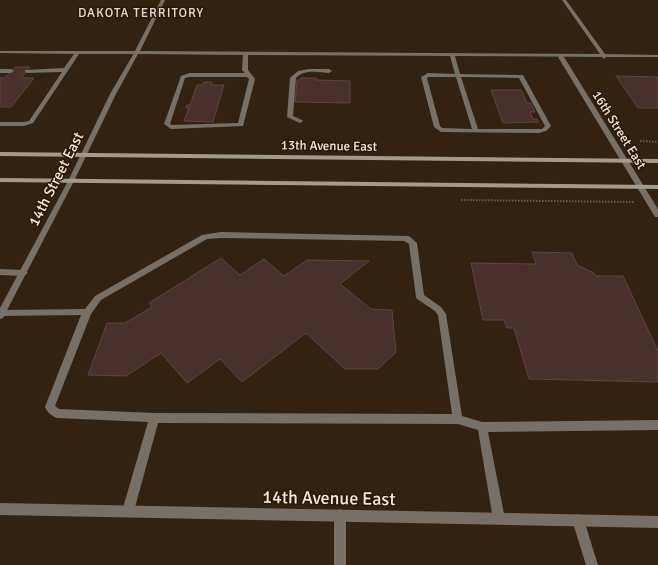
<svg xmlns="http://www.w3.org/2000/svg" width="658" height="565" viewBox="0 0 658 565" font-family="Signika,sans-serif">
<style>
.building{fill:#4a302c;stroke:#614541}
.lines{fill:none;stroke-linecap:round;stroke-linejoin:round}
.path{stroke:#6e604f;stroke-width:2;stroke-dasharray:1.5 1.5;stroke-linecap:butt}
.lane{fill:#767066;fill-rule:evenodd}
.street{fill:#767066;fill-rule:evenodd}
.secondary{fill:#a49b8a;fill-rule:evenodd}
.labels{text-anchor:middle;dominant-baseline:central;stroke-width:3;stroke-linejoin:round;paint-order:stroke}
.far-neighbourhood-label{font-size:13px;letter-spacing:1px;fill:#eed7c1;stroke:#281806}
.far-street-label{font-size:13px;fill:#f5e9de;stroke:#281806}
.street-label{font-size:15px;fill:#f5e9de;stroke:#281806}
.near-street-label{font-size:18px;fill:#f5e9de;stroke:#281806}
</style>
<rect width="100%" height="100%" fill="#32220f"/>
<!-- building -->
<path class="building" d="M15 67H30L21 78H34L11 107H0V78H5Z
M616 76 658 77V108H638Z
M301 78H316V80L350 81V103L295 102 297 80H300Z
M204 82H212L211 85H224L213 122 184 121 189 108H186L187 105H190L197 85H203Z
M491 90H521L527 103H531L535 112H530L533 119H537L539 122 503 123Z
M532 252 572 253 577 265 594 273 595 276H623L658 351V382L529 379 514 328H507L504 320H483L471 263 536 264Z
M221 258 240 275 264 259 284 276 307 260 369 261 340 284 371 309 392 310 396 352 378 369H345L306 333 242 382 220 359 187 383 161 353 126 376 88 375 107 323H125L152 307 149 303Z"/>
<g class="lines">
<!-- path -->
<path class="path" d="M640 141 658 142
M461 200 634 202"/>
<!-- lane -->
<path class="lane" d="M161 0H165L140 51 600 54 562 0H566L605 54 658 55V57H606L604 59 602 57 455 56 460 74 523 75 551 126 546 131 539 133 441 132 434 127 421 77 428 73 455 74 450 56 248 55V70L255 79 243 126 171 129 164 124 181 76 189 73H245L242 70 243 55 138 54 136 55 134 54H79L33 123 24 126H0V122H24L29 121 62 72 27 73 25 72V70L64 68 74 54 0 53V51H135ZM189 77H247L249 79 238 123 172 125 170 124 185 78ZM429 77H456L472 129 442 128 440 126 427 78ZM461 77 519 78 545 126 542 129H478Z
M0 69H11L14 71 11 73H0Z
M309 69H329L332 71 329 73C318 72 304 69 296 78L293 116 302 120 303 121 300 123 287 117 290 78 298 71Z
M221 232 409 236 417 243 424 295 441 307 446 314 462 416 482 422 658 420V430L488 432 505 519 503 523 499 525 495 523 493 519 478 430 458 424 158 423 134 511 132 515 128 517 124 515 122 511 148 422 57 418C52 416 47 412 45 407L81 315 1 316 0 310 85 309 95 296 202 235ZM221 238 404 241 409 244 416 297 417 299 435 311 438 315 452 414 154 413 59 409 55 406 91 314 101 300 207 239Z
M0 269 24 270 28 273 24 276 0 275Z
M340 509 344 511 346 515V565H334V515L336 511Z
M578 514 582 516 584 520 598 565H586L572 520 574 516Z"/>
<!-- street -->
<path class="street" d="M134 53 138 54 116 94 74 181 3 318 0 319V308L68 181 110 94Z
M561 55 564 57 658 209V217H655L558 57Z
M0 503 658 516V528L0 515Z"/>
<!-- secondary -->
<path class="secondary" d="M0 152 658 159V163L0 156Z
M0 178 658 185V189L0 182Z"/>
</g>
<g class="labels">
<!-- far-neighbourhood labels -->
<g class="far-neighbourhood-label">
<text x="141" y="13">DAKOTA TERRITORY</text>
</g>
<!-- far-street labels -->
<g class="far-street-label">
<text transform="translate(619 130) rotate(58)">16th Street East</text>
<text transform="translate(329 146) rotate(1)">13th Avenue East</text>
</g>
<!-- street labels -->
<g class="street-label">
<text transform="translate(56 179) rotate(-63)">14th Street East</text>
</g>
<!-- near-street labels -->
<g class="near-street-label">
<text transform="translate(329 498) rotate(1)">14th Avenue East</text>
</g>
</g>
</svg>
